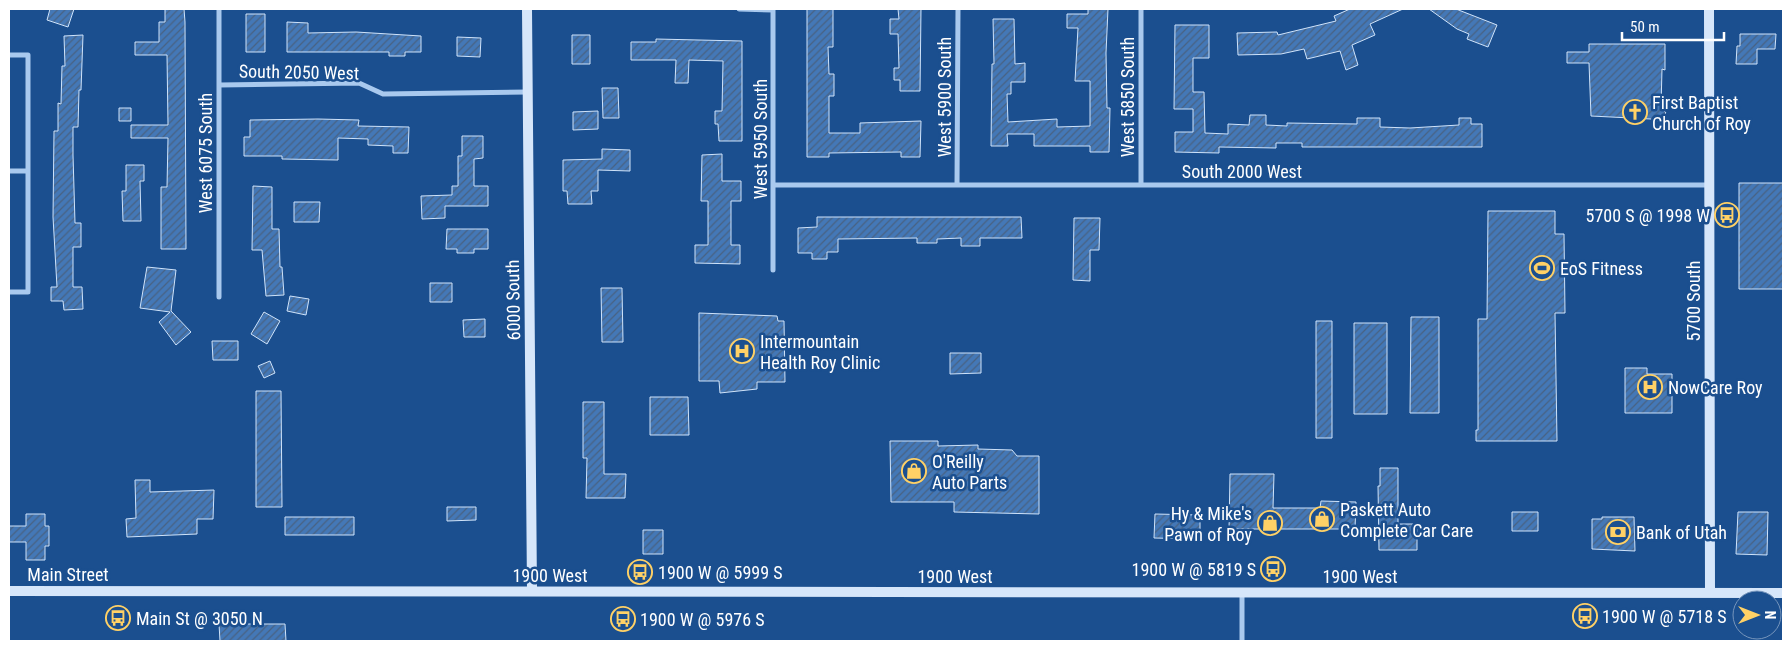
<svg xmlns="http://www.w3.org/2000/svg" width="1792" height="650" viewBox="0 0 1792 650" font-family="'Roboto Condensed',sans-serif">
<style>
.building{fill:url(#building-hatch);stroke:#cfe3fa}
.lines{fill:none;stroke-linecap:round;stroke-linejoin:round}
.street{stroke:#a9c9ee;stroke-width:5}
.secondary{stroke:#d6e6fa;stroke-width:10}
.labels{text-anchor:middle;dominant-baseline:central;stroke-width:5;stroke-linejoin:round;paint-order:stroke}
.street-label{font-size:18px;fill:#fff;stroke:#1b4f8f}
.poi-label{font-size:18px;fill:#fff;stroke:#1b4f8f;text-anchor:start}
</style>
<defs>
<pattern id="building-hatch" width="6" height="6" patternUnits="userSpaceOnUse" patternTransform="scale(1.25)"><rect width="6" height="6" fill="#4478b7"/><path d="M-1 1l2-2M0 6l6-6M5 7l2-2" fill="none" stroke="#486282"/></pattern>
</defs>
<rect width="100%" height="100%" fill="#1b4f8f"/>
<!-- building -->
<path class="building" d="M50 9H74L68 27 47 20Z
M165 9H184L185 22 186 249H161V187H167L168 138H131V125H168L167 55H135V42H159V22H165Z
M807 9H833V47H828L829 74H834V96H829V133H860V123L921 121 920 157H901V152L829 153V157H807Z
M898 9H921L920 91H900V80H894V68H899L898 34H890V19H899Z
M1088 9H1108L1106 53 1107 108H1110L1109 152H1090V146H1034V134H1007L1008 146H991L992 64H994L993 19H1014L1015 64 1025 63V82H1011V94H1007L1008 122 1057 119V127L1090 126V81H1075L1078 28H1067V14H1088Z
M1350 9H1403L1370 24 1375 35 1352 45 1358 65 1346 70 1340 51 1307 59 1304 49 1281 54 1238 55 1237 33 1277 32 1278 35 1336 21 1334 16Z
M1429 9H1456L1497 25 1488 47 1467 39 1469 34 1457 29Z
M246 14H265V52H246Z
M287 22 308 23V33L356 32 421 36V52H405V56H389V52H287Z
M1175 25H1209V58H1193V92H1204L1205 133 1228 134V124L1249 125 1250 115H1266V125L1287 126V123L1357 124V118H1380V127L1410 128 1459 125V118H1471V124H1482V147H1302V143H1276V148L1219 147V153L1175 152V132H1193V109H1174Z
M1740 34H1776L1775 49H1757V64H1736L1737 46H1740Z
M83 35 81 90H79L78 127H73V155L75 223H81V247H73V287H82L83 309 64 310 63 301H51V287H57L53 217 54 131H58V103L61 104 62 66H65L64 36Z
M572 35H590V64H572Z
M457 37 481 38 480 57 457 56Z
M656 39 742 41V141H719L718 124H715V111H722L723 61 689 60 688 83H675L676 60H631V42H656Z
M1589 44H1665V70L1662 69 1661 107 1666 113 1656 123 1651 119 1591 116 1589 63H1567V52H1589Z
M602 88H618L619 118H603Z
M119 108H131V121H119Z
M598 111V129L573 130V112Z
M318 119 359 120 358 126 409 127 408 153H393V146L368 145V139L338 138V160L282 159V156H244V137H250V120Z
M462 136H483V158L474 159V186H488V206H445V218L422 219 421 196 452 195V186H458V156H462Z
M602 149 630 150V171L598 170V191H591L592 204H568L567 191H563V160L602 159Z
M722 154V181H741V201H731V245H740V264L695 263V245H708V201H701L702 155Z
M126 165H144V181H140L141 221H123L122 191H126Z
M1739 183H1783V289H1739Z
M253 186 272 187V229H279L280 267H282L284 295 266 296 262 250H252Z
M294 202H320L319 222H294Z
M1488 211H1555V234H1564L1565 313H1555L1557 441H1476V430H1478V319H1487Z
M817 217H1021L1022 238H980V246H961V238L937 239V243H917V238L838 239V252H827V259H812V253H798V228L817 227Z
M1074 218H1100L1099 250H1090V281L1073 280Z
M447 229H488V249H474V253H457V249H446Z
M147 267 176 270 171 311 191 332 176 345 159 322 170 312 140 308Z
M430 283H452V302H430Z
M601 288H622L623 342H602Z
M290 296 309 299 306 315 287 311Z
M264 312 280 321 267 344 251 334Z
M699 313 777 316 778 321H784L785 382H757V389L720 393 719 381H699Z
M1411 317H1439V413H1410Z
M485 319V337H464L463 320Z
M1316 321H1332V438H1316Z
M1354 323H1387V414H1354Z
M212 341H238V360H213Z
M950 353H981V373L950 374Z
M270 361 275 373 264 378 258 366Z
M1625 368H1647V374H1672V413H1625Z
M256 391H281L282 507H256Z
M650 397H688L689 435H650Z
M583 402H604V474H626L625 498H586L587 458H583Z
M890 441H938V446L978 445V449L1012 450 1017 456H1039V514L954 512V502H891Z
M1380 468H1398V524H1417V550H1379L1378 486H1380Z
M1230 474H1274L1273 508H1320L1321 501 1356 502 1355 529H1229Z
M135 480H150V492L214 490 213 519H197V534L127 537 126 519 136 518Z
M447 507H476V520L447 521Z
M1512 512H1538V531H1512Z
M1738 512H1768L1767 555 1736 554Z
M26 514H45V526H49V546H45V560H26V542H9V526H26Z
M1155 514 1200 515V539L1154 538Z
M285 517H354V535H285Z
M1602 517H1634L1635 551 1592 549V519H1602Z
M643 530H663V554H643Z
M219 624H285L286 641H220Z"/>
<g class="lines">
<!-- street -->
<path class="street" d="M219 9V297
M739 9 773 10
M773 9V270
M1141 9V185
M9 55H28V292H9
M219 85 359 83 383 94 527 92
M9 171H28
M774 185H1709
M957 185 958 9
M1242 593V641"/>
<!-- secondary -->
<path class="secondary" d="M527 9 532 591
M1709 9 1710 593
M9 591 1783 593"/>
</g>
<!-- icons -->
<defs>
<symbol id="church-ring" viewBox="-11 -11 22 22"><circle r="9.5" fill="#1b4f8f" stroke="#ffd166" stroke-width="1.5"/><path d="M-1.2-6h2.4v3.5h3.3v2.4h-3.3V6h-2.4V-.1h-3.3v-2.4h3.3Z" fill="#ffd166"/></symbol>
<symbol id="bus-ring" viewBox="-11 -11 22 22"><circle r="9.5" fill="#1b4f8f" stroke="#ffd166" stroke-width="1.5"/><path d="M-5-6H5V4H4V6H2V4H-2V6H-4V4H-5ZM-3.5-4V0h7V-4ZM-3.5 1.2v1.5H-2V1.2ZM2 1.2v1.5H3.5V1.2Z" fill="#ffd166"/></symbol>
<symbol id="stadium-ring" viewBox="-11 -11 22 22"><circle r="9.5" fill="#1b4f8f" stroke="#ffd166" stroke-width="1.5"/><path d="M0-5a6.5 5 0 1 0 0 10a6.5 5 0 1 0 0-10ZM-3.5-1.8h7v3.6h-7Z" fill="#ffd166"/></symbol>
<symbol id="hospital-ring" viewBox="-11 -11 22 22"><circle r="9.5" fill="#1b4f8f" stroke="#ffd166" stroke-width="1.5"/><path d="M-5-5h3v3.5h4V-5h3V5h-3V1.5h-4V5h-3Z" fill="#ffd166"/></symbol>
<symbol id="shop-ring" viewBox="-11 -11 22 22"><circle r="9.5" fill="#1b4f8f" stroke="#ffd166" stroke-width="1.5"/><path d="M-5-2.5h2.3a2.7 3.5 0 0 1 5.4 0H5L5.5 6h-11ZM-1.5-2.5h3a1.5 2.3 0 0 0-3 0Z" fill="#ffd166"/></symbol>
<symbol id="bank-ring" viewBox="-11 -11 22 22"><circle r="9.5" fill="#1b4f8f" stroke="#ffd166" stroke-width="1.5"/><path d="M-6-4H6V4H-6ZM0-2.3a2.3 2.3 0 1 0 0 4.6a2.3 2.3 0 1 0 0-4.6Z" fill="#ffd166"/></symbol>
</defs>
<g fill-rule="evenodd">
<use href="#church-ring" x="1621" y="98" width="28" height="28"/>
<use href="#bus-ring" x="1713" y="201" width="28" height="28"/>
<use href="#stadium-ring" x="1528" y="254" width="28" height="28"/>
<use href="#hospital-ring" x="728" y="337" width="28" height="28"/>
<use href="#hospital-ring" x="1636" y="373" width="28" height="28"/>
<use href="#shop-ring" x="900" y="457" width="28" height="28"/>
<use href="#shop-ring" x="1308" y="505" width="28" height="28"/>
<use href="#shop-ring" x="1256" y="509" width="28" height="28"/>
<use href="#bank-ring" x="1604" y="518" width="28" height="28"/>
<use href="#bus-ring" x="1259" y="555" width="28" height="28"/>
<use href="#bus-ring" x="626" y="558" width="28" height="28"/>
<use href="#bus-ring" x="1571" y="602" width="28" height="28"/>
<use href="#bus-ring" x="104" y="604" width="28" height="28"/>
<use href="#bus-ring" x="609" y="605" width="28" height="28"/>
</g>
<g class="labels">
<!-- street labels -->
<g class="street-label">
<text transform="translate(299 72) rotate(1)">South 2050 West</text>
<text transform="translate(944 97) rotate(-90)">West 5900 South</text>
<text transform="translate(1127 97) rotate(-90)">West 5850 South</text>
<text transform="translate(760 139) rotate(-90)">West 5950 South</text>
<text transform="translate(205 153) rotate(-90)">West 6075 South</text>
<text x="1242" y="171">South 2000 West</text>
<text transform="translate(513 300) rotate(-91)">6000 South</text>
<text transform="translate(1693 301) rotate(-90)">5700 South</text>
<text x="68" y="574">Main Street</text>
<text x="550" y="575">1900 West</text>
<text x="955" y="576">1900 West</text>
<text x="1360" y="576">1900 West</text>
</g>
<!-- poi labels -->
<g class="poi-label">
<text x="1652" y="102">First Baptist<tspan x="1652" dy="21">Church of Roy</tspan></text>
<text x="1710" y="215" text-anchor="end">5700 S @ 1998 W</text>
<text x="1560" y="268">EoS Fitness</text>
<text x="760" y="341">Intermountain<tspan x="760" dy="21">Health Roy Clinic</tspan></text>
<text x="1668" y="387">NowCare Roy</text>
<text x="932" y="461">O'Reilly<tspan x="932" dy="21">Auto Parts</tspan></text>
<text x="1340" y="509">Paskett Auto<tspan x="1340" dy="21">Complete Car Care</tspan></text>
<text x="1252" y="513" text-anchor="end">Hy &amp; Mike's<tspan x="1252" dy="21">Pawn of Roy</tspan></text>
<text x="1636" y="532">Bank of Utah</text>
<text x="1256" y="569" text-anchor="end">1900 W @ 5819 S</text>
<text x="658" y="572">1900 W @ 5999 S</text>
<text x="1602" y="616">1900 W @ 5718 S</text>
<text x="136" y="618">Main St @ 3050 N</text>
<text x="640" y="619">1900 W @ 5976 S</text>
</g>
</g>
<!-- border -->
<rect width="1792" height="650" fill="none" stroke="#ffffff" stroke-width="20"/>
<!-- north arrow -->
<g transform="translate(1757 615) rotate(90)"><circle r="24" fill="#1b4f8f" stroke="#7695bc"/>
<path d="M0-4L9 19L0 12L-9 19Z" fill="#ffd166"/>
<text y="-8" font-size="14" font-weight="bold" text-anchor="middle" fill="#ffffff">N</text>
</g>
<!-- scale -->
<path d="M1622 32v8h102v-8" fill="none" stroke="#ffffff" stroke-width="2.5"/>
<text x="1630" y="32" font-size="15" fill="#ffffff" stroke="#1b4f8f" stroke-width="4" paint-order="stroke">50 m</text>
</svg>
